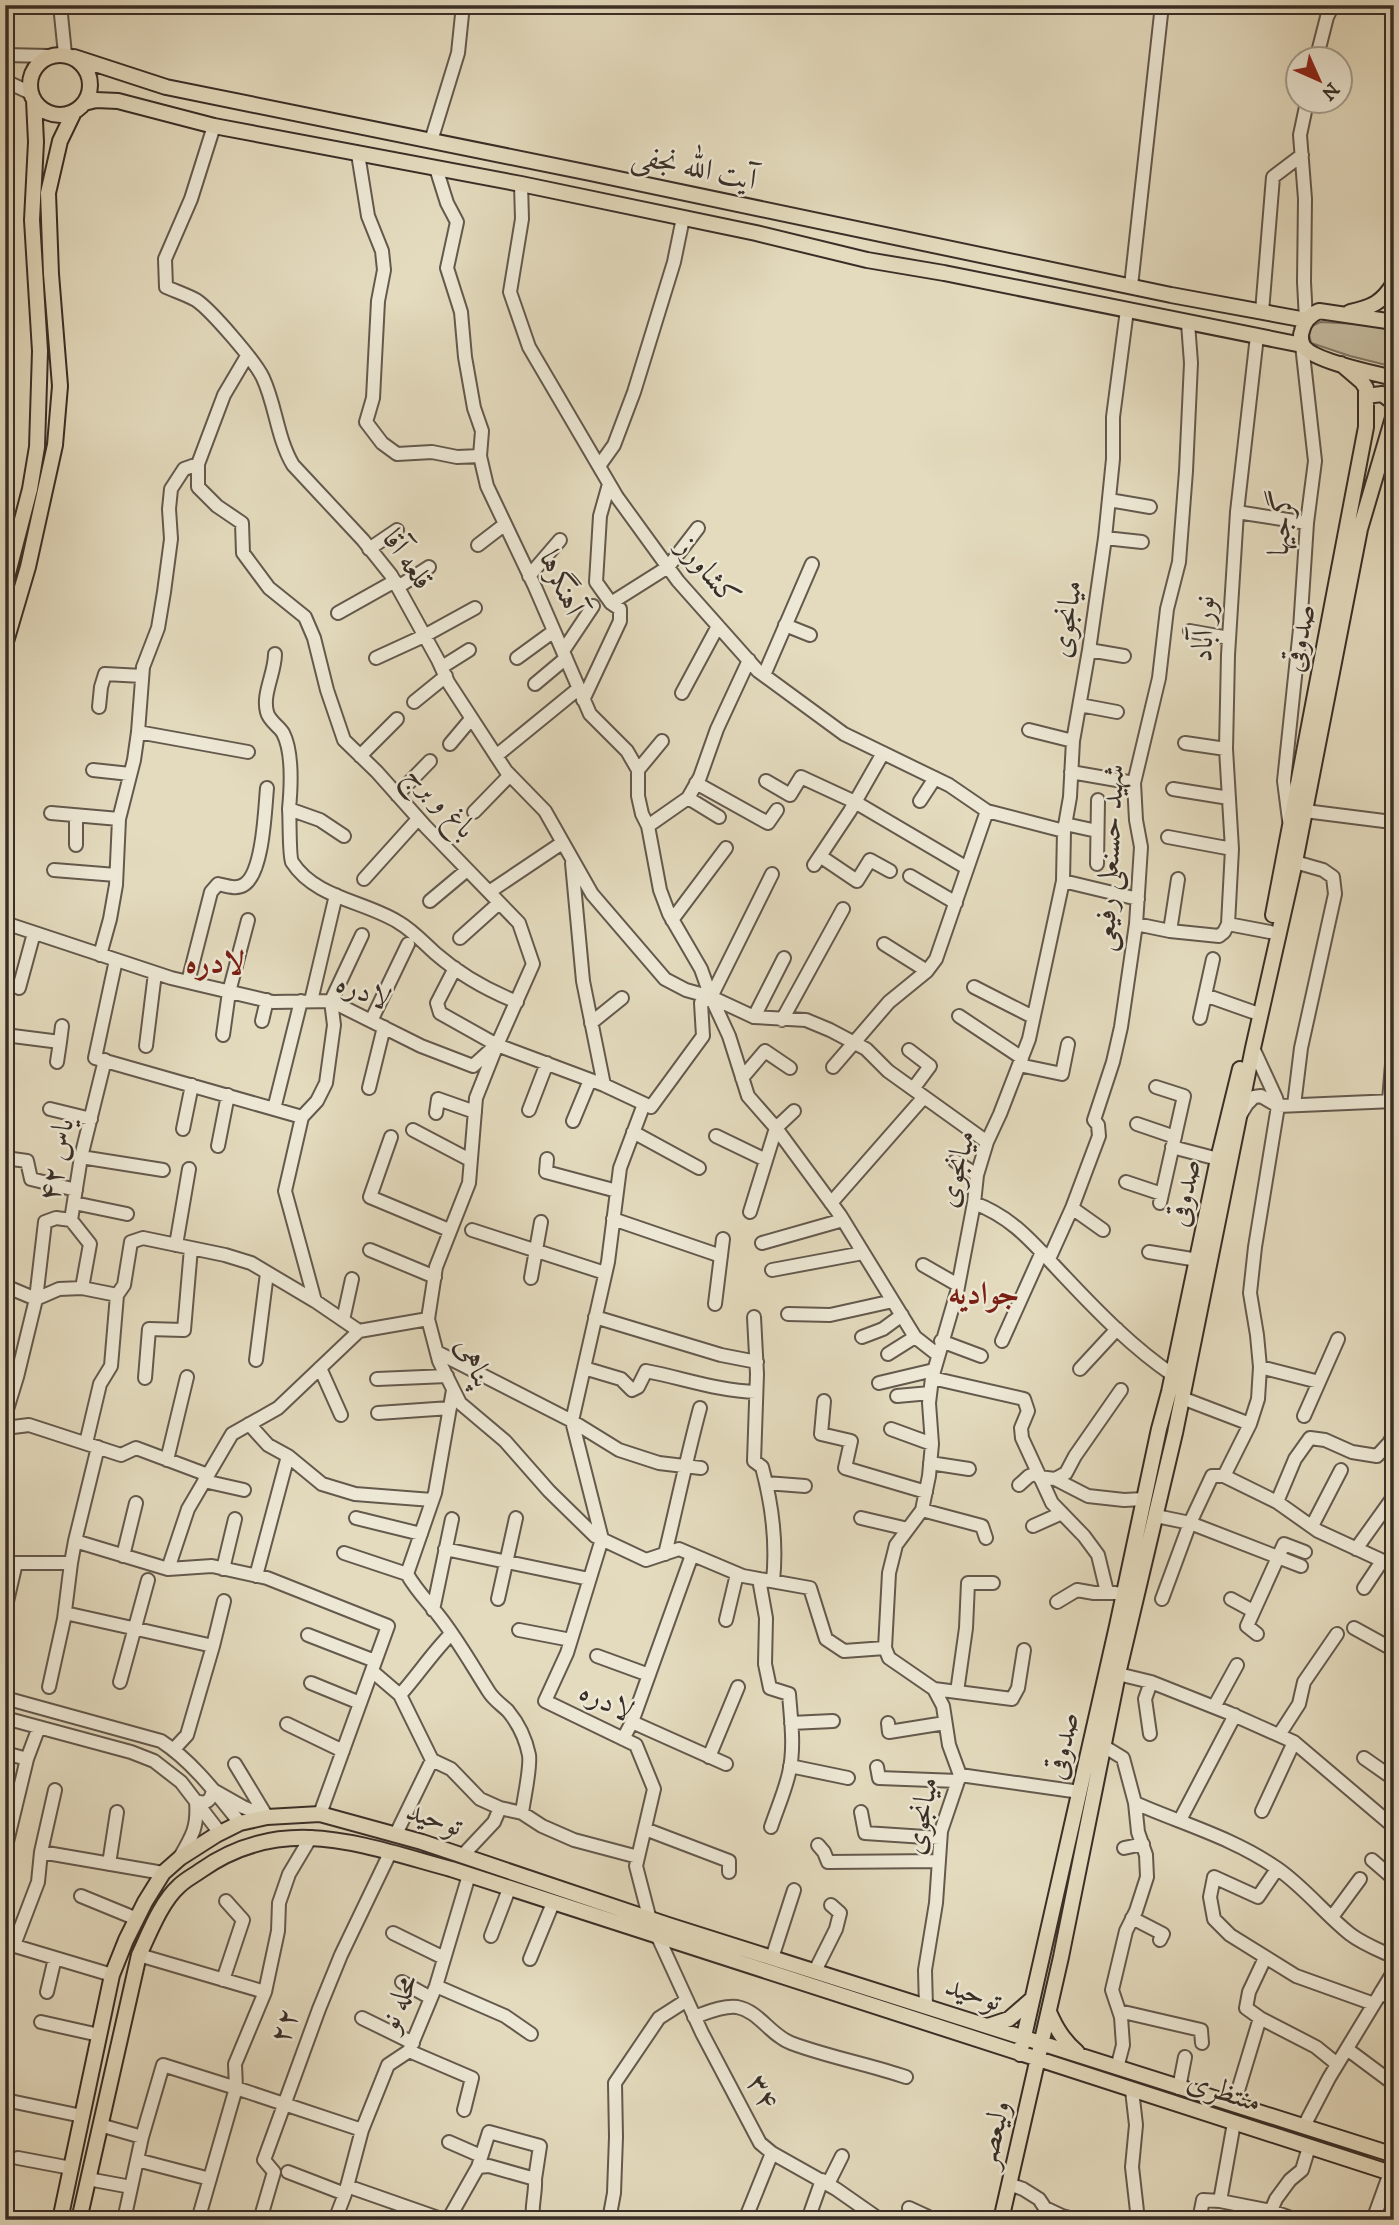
<svg xmlns="http://www.w3.org/2000/svg" width="1399" height="2225" viewBox="0 0 1399 2225" font-family="'IM FELL DW Pica',Amiri,serif">
<style>
.green{fill:#c7bea4;stroke:#807666;stroke-width:2}
.lines{fill:none;stroke-linecap:round;stroke-linejoin:round}
.minor-casing{stroke:#64594d;stroke-width:16}
.major-casing{stroke:#392e27;stroke-width:18}
.minor{stroke:#ede8d5;stroke-width:12}
.major{stroke:#e4dbbe;stroke-width:14}
.labels{text-anchor:middle;dominant-baseline:central;stroke-width:5;stroke-linejoin:round;paint-order:stroke}
.street-label{font-size:30px;fill:#392e27;stroke:#ede8d5}
.neighbourhood-label{font-size:32px;font-weight:bold;fill:#7a1f14;stroke:#ede8d5}
</style>
<rect width="100%" height="100%" fill="#e4dbbe"/>
<filter id="stains"><feTurbulence type="fractalNoise" baseFrequency=".00286" numOctaves="4"/><feColorMatrix values="0 0 0 0 .2 0 0 0 0 .09 0 0 0 0 .02 0 0 0 .5 -.17"/></filter>
<radialGradient id="worn" r=".72"><stop offset=".6" stop-color="#630" stop-opacity="0"/><stop offset="1" stop-color="#630" stop-opacity=".3"/></radialGradient>
<!-- green -->
<path class="green" d="M1320 322 1358 324 1394 330V367L1350 356 1311 343 1309 334 1312 326Z"/>
<g class="lines">
<defs>
<path id="minor" d="M60 5 65 54
M5 55 49 56
M1316 60 1327 17 1333 5
M5 81 31 93
M214 126 191 199 165 259 166 287C175 291 187 295 196 300 211 310 255 361 263 378 276 406 277 438 293 465L363 540 391 575 438 660 448 682 506 771 545 811 592 894 665 979 686 990 711 997 754 1017 806 1020 830 1030 866 1049 888 1071 987 1142
M431 141 458 53 463 5
M358 154 368 216 382 251 384 270 378 301 373 398 366 422 382 443 397 454 432 452 457 457 480 456
M436 168 447 203 457 222 447 268 461 312 465 357 474 408 482 431 480 456 487 486 535 587 590 714 627 751 638 770V796L642 814 648 826 660 890 669 914 701 969 711 997 729 1036 748 1096 776 1128 840 1215 915 1337 938 1355
M521 184 522 219 510 292 529 347 617 497 678 581 758 671 844 734 949 785 987 811 1064 831
M1131 286 1162 5
M1262 312 1273 177 1302 155
M1306 320 1304 282 1305 199 1300 135 1307 102
M247 356 224 395 198 464V487L217 506 242 523 243 553 269 588 305 617 314 638 327 690 344 740 377 772 426 827 519 923 533 964 497 1045 476 1098 469 1183 436 1267 428 1319
M599 466 614 445 634 392 674 262 683 218
M1109 500 1150 507
M1237 512 1307 523
M1105 538 1142 542
M478 545 504 525
M369 549 397 530
M529 576 560 540
M398 587 429 567
M611 603 668 567 698 528
M338 613 395 581
M785 625 810 635
M1190 631 1229 638
M1089 650 1124 656
M563 651 593 606
M275 654C275 673 262 694 267 712 269 721 279 726 283 733 293 752 291 788 289 809
M376 658 424 636 475 608
M517 658 554 631
M442 667 469 650
M764 675 812 564
M535 684 566 658
M682 693 718 626
M583 700 620 621V609L611 603 596 582 600 516 609 484
M414 702 446 676
M1080 705 1117 712
M99 707 101 687 105 674 142 676
M1029 730 1073 741
M138 732 248 752
M1185 743 1226 749
M450 744 471 719
M360 756 397 719
M496 756 578 689
M93 770 130 774
M638 770 662 741
M1071 772 1134 783
M766 781 790 795 801 777 855 802 967 868
M696 783 768 823 777 810
M1173 789 1229 798
M397 795 430 761
M688 798 719 817
M920 801 935 778
M1305 811 1384 821
M474 812 510 775
M51 813 119 819
M1289 820 1284 781 1300 629 1307 523 1315 461 1302 345
M1065 824 1097 831
M648 826 688 798 700 777 717 729 749 660
M344 836 320 820 289 809C290 818 289 856 292 862 315 898 364 901 398 922 412 930 423 942 435 953 459 974 487 990 517 1002
M1168 837 1232 849
M76 845V816
M820 856 857 881 870 860 890 871
M572 863 583 981 604 1085
M1097 864 1098 800
M814 865 850 811 883 753
M54 870 116 875
M910 876 956 903
M364 879 418 819
M1063 881 1138 899
M489 892 562 843
M430 901 467 870
M672 920 726 848
M5 923 171 978 273 1002 331 1001 421 1046 473 1066 494 1047
M1136 924 1170 931 1219 936 1224 932 1228 924 1270 932
M1228 924 1232 849 1226 749 1228 655 1237 512 1257 336
M1170 931 1178 879
M460 938 499 903
M884 944 927 971
M100 955 110 919 116 885 119 819 134 760 138 732 143 667 158 628 164 592 171 539 169 509 171 489 184 469 198 464
M116 960 95 1058 302 1117 285 1191 315 1301 359 1331 428 1319 439 1361 460 1403 505 1441 549 1491 595 1536 646 1560 679 1549 743 1576 810 1588 826 1639 844 1651 885 1648
M455 968 437 1003 440 1013 497 1045 604 1085 651 1107 703 1036 701 1003 711 997
M188 982 211 892 218 884C227 886 237 890 245 884 263 871 265 810 267 788
M974 987 1033 1017
M19 988 34 933
M1205 995 1253 1012
M711 997 772 874
M311 1001 336 895
M959 1016 1022 1058
M754 1017 784 958
M1200 1018 1213 959
M782 1020 843 909
M262 1021 267 1000
M371 1021 408 944
M591 1023 622 998
M5 1035 60 1042 57 1062
M223 1035 229 992 248 920
M60 1042 62 1026
M146 1046 155 973
M909 1050 930 1066 913 1089
M1019 1065 1062 1074 1068 1044
M833 1067 889 1002 927 971 936 959 987 811
M742 1078 765 1051 790 1068
M1156 1087 1184 1096 1160 1203
M369 1088 384 1027
M1389 1101 1394 1040
M1294 1105 1301 1048 1335 894 1333 877 1323 870 1295 862
M50 1109 91 1119
M274 1109 301 1001
M529 1110 547 1063
M436 1113 438 1099 475 1112
M1241 1114 1247 1104 1254 1097 1261 1096 1278 1106 1394 1101
M302 1117 317 1101 326 1083 334 1025 331 1001 362 935
M573 1121 590 1080
M1137 1124 1175 1137
M183 1129 192 1085
M413 1130 470 1160
M633 1132 699 1168
M716 1136 766 1160
M391 1137 370 1197 449 1230
M218 1146 228 1095
M1172 1147 1218 1159
M81 1157 163 1170
M5 1158 27 1161 31 1179 76 1190
M547 1159 546 1172 617 1191
M955 1161 977 1175
M1126 1182 1162 1194
M74 1203 127 1214
M831 1203 924 1097
M974 1203C1015 1218 1036 1247 1065 1277 1098 1312 1133 1348 1173 1375
M1072 1208 1103 1230
M750 1212 776 1128 794 1111
M613 1219 721 1256
M472 1230 605 1273
M762 1243 843 1220
M176 1245 189 1169
M370 1250 435 1277
M1149 1252 1198 1260
M1049 1259 1072 1208 1099 1136 1098 1125 1094 1120 1113 1062 1121 1027 1136 924 1141 847 1136 820 1134 783 1159 678 1167 609 1179 562 1186 471 1191 363 1188 323
M923 1265 958 1285
M772 1270 863 1253
M531 1278 541 1222
M5 1286 36 1299 45 1222 56 1218 71 1220
M82 1288 117 1295 124 1285 131 1242 143 1238 225 1255 251 1263 315 1301
M715 1304 723 1239
M788 1314 830 1315 893 1301
M595 1317 721 1355 757 1362
M754 1317 757 1374 754 1461 762 1467C772 1504 777 1543 773 1581
M343 1320 352 1279
M862 1337 883 1329 902 1315
M941 1341 981 1356
M1002 1341 1042 1252
M437 1352 572 1421 608 1262 620 1168 644 1104
M888 1354 915 1337
M256 1360 267 1273
M1260 1367 1319 1382
M320 1368 341 1415
M584 1368 621 1379 632 1390 638 1387 646 1371C683 1378 718 1391 756 1392
M1080 1369 1117 1329
M145 1378 149 1329 184 1330 191 1248
M932 1378 1024 1399 1028 1411 1021 1428 1022 1438 1052 1503 1084 1536 1098 1555 1106 1588 1109 1593
M377 1379 447 1376
M879 1383 934 1370
M897 1396 930 1393
M1182 1398 1250 1424 1224 1476 1277 1502 1318 1531 1394 1566
M824 1401 821 1434 851 1441 845 1468 926 1492
M378 1413 450 1408
M5 1416 17 1377 36 1299 59 1289 82 1288 90 1244 71 1220 81 1157 105 1060
M1304 1416 1338 1339
M572 1421 619 1450 659 1463 701 1468
M572 1421 602 1539
M249 1424 268 1445 288 1456 322 1484 355 1494 432 1500
M1250 1424 1258 1399 1260 1367 1257 1335 1250 1293 1255 1247 1278 1106 1276 1098 1253 1048
M5 1428 29 1425 121 1455 136 1448 208 1475
M891 1429 932 1444
M86 1443 100 1384 111 1366 117 1295
M167 1460 187 1377
M930 1463 969 1469
M1039 1477 1055 1479 1066 1473 1075 1456 1121 1390
M1055 1479 1088 1496 1124 1500 1144 1499
M204 1481 244 1490
M766 1483 805 1486
M1019 1485 1029 1476 1038 1473
M1277 1502 1295 1459 1310 1438 1325 1440 1352 1452 1377 1456 1389 1443 1394 1434
M922 1510 982 1526 986 1538
M1156 1516 1190 1523 1301 1566
M356 1518 421 1534
M861 1518 908 1529
M1033 1526 1062 1513
M1312 1526 1341 1470
M602 1539 567 1653 545 1701 636 1745 654 1789 636 1866 650 1920
M75 1541 98 1447
M445 1549 589 1579
M1356 1549 1394 1496
M344 1553 407 1574C416 1590 428 1602 439 1616 458 1640 473 1667 489 1692 494 1700 502 1705 508 1711 518 1723 526 1740 529 1755 531 1768 524 1797 522 1813
M665 1554C677 1505 687 1456 700 1408
M123 1556 136 1503
M5 1563H71L75 1541 168 1569
M223 1569 235 1519
M407 1574 435 1493 453 1390
M256 1576 288 1456
M759 1579 766 1618 765 1664 770 1688 789 1694C791 1720 795 1748 789 1773 785 1791 777 1809 771 1827
M1364 1588 1382 1561
M498 1599 516 1518
M1162 1599 1190 1523 1212 1476H1224
M1231 1599 1253 1611
M1057 1602 1077 1590 1094 1593H1116
M5 1610 16 1563
M433 1610 452 1519
M65 1613 213 1646 187 1735 174 1749
M726 1620 737 1574
M1354 1628 1394 1650
M519 1630 571 1640
M1257 1634 1247 1626 1284 1544 1305 1552
M308 1635 375 1661
M213 1646 224 1601
M597 1656 649 1675
M372 1671 400 1695 432 1760 396 1834
M1118 1674 1151 1682 1229 1713 1294 1742 1394 1827
M120 1682 148 1580
M311 1683 360 1703
M49 1687 64 1619 71 1563
M934 1689 1012 1699 1018 1688 1024 1650
M957 1692 966 1628 968 1583H993
M400 1695C418 1675 432 1653 451 1634
M5 1698 161 1741C193 1762 216 1793 240 1823
M1214 1707 1237 1665
M5 1718 131 1752 154 1761 181 1782 220 1833
M632 1722 726 1764
M791 1723 833 1721
M888 1723 889 1732 945 1723
M287 1724 343 1751
M1150 1734 1145 1699 1151 1682
M1279 1735 1299 1704 1304 1682 1337 1634
M623 1739 632 1722 692 1555
M1105 1747 1123 1758 1135 1803 1138 1832 1146 1855 1147 1877 1136 1911 1126 1931 1112 1990 1121 2017 1123 2045 1117 2068
M5 1753 27 1759
M709 1757 738 1687
M1364 1758 1394 1779
M432 1760 451 1769 480 1799 500 1808 522 1813 542 1826 574 1840 638 1857
M235 1764 267 1817
M790 1766 848 1778
M877 1767 879 1778 958 1781
M960 1775 1080 1792
M1135 1803C1183 1824 1234 1838 1278 1869 1305 1888 1325 1914 1350 1934 1363 1944 1379 1950 1394 1957
M1262 1811 1294 1742
M861 1812 865 1833 940 1838
M320 1814 388 1626 267 1578 212 1566 168 1569 188 1509 232 1434 278 1408 359 1331
M1180 1820 1235 1715
M645 1829 729 1861V1872
M818 1845 824 1852 828 1862 939 1861
M1124 1848 1143 1844
M5 1850 27 1759 39 1727
M41 1852 163 1873
M462 1856 494 1822 500 1808
M180 1857C193 1835 198 1826 196 1801 207 1805 211 1800 213 1790L243 1807 267 1817
M1372 1860 1394 1879
M109 1864 117 1812
M1277 1869 1258 1897 1214 1877 1210 1897 1214 1919 1230 1935 1296 1976 1374 2004
M81 1896 137 1919
M1332 1917 1360 1879
M1132 1918 1163 1934 1160 1940
M393 1933 444 1958
M491 1936 509 1889
M658 1937 702 2033 760 2143 772 2153 836 2189 879 2219
M5 1943 112 1975
M14 1945 38 1882 41 1852 55 1790
M772 1958 794 1890
M1265 1958 1249 1992 1246 2008 1260 2018 1316 2047 1337 2064
M530 1959 553 1903
M815 1971 836 1929 840 1913 831 1905
M223 1980 243 1920 226 1901
M402 1982 431 1998
M436 1986 505 2016 531 2034
M47 1992 55 1958
M265 1992 278 1931 279 1903 289 1874 311 1837
M1381 1992 1394 2001
M926 2007 925 1970 936 1903 941 1831 960 1775 949 1745 943 1706 934 1689 889 1658 885 1648 889 1573 896 1545 922 1510 929 1476 932 1444 929 1403 932 1378 957 1292 974 1203 977 1175 987 1142 1000 1114 1029 1039 1063 881 1064 831 1070 797 1073 741 1089 650 1105 538 1113 459V417L1127 310
M1119 2011 1201 2030 1202 2043
M694 2017C706 2013 724 2005 737 2007 759 2011 770 2035 791 2043 828 2057 868 2064 906 2077
M362 2018 413 2043
M41 2022 99 2035
M1347 2049 1394 2084
M409 2051 472 2078 464 2110
M5 2075V2095
M1179 2088 1185 2057
M1132 2090 1136 2125 1132 2167 1138 2220
M5 2100 82 2116
M1234 2104 1260 2018
M100 2125 142 2137 163 2065 236 2088 235 2064 265 1992 139 1955
M1304 2126 1329 2078 1394 1971
M449 2142 481 2156
M18 2158 71 2168
M137 2160 210 2179
M478 2167 489 2132 540 2146 535 2179
M288 2172 345 2194
M88 2179 131 2187
M828 2184 842 2156
M1009 2184 1023 2189 1039 2199 1045 2208 1062 2216 1077 2220
M347 2186 444 2220
M1220 2201 1271 2211 1297 2220
M909 2208 935 2220
M811 2211 822 2180
M124 2220 142 2137
M198 2220 236 2088 362 2130
M260 2220 274 2172 264 2160 319 2009 341 1955 390 1853
M335 2220 345 2194 362 2130 388 2065 409 2051 436 1986 469 1875
M448 2220 478 2167 489 2166 535 2179C536 2193 531 2206 533 2220
M609 2220 614 2193 616 2137 615 2083 659 2018 687 2000
M745 2220 772 2153
M1199 2220 1203 2200 1220 2201 1234 2123
M1267 2220 1276 2199 1290 2180 1302 2170 1309 2147
M1373 2220 1390 2173"/>
<path id="major" d="M30 85a30 30 0 1 1 60 0a30 30 0 1 1-60 0Z
M74 57 166 87 590 173 1171 295 1306 320
M84 103 96 100 118 101 214 126 521 184 756 233 867 260 944 273 1302 345
M1350 312C1372 307 1382 303 1394 283
M1394 322 1319 311C1310 315 1304 321 1302 331 1300 336 1301 343 1304 347 1316 362 1374 373 1394 378
M1366 396 1382 394 1394 403
M5 585 30 489 37 447 40 351 32 220 36 142 34 100
M5 645 28 567 55 445 60 386 51 274 48 193 60 141 74 112
M1273 915 1366 427V388L1362 382 1341 364
M1049 2012C1056 2028 1063 2040 1077 2052
M988 2026 1009 2019 1032 1999
M1020 2054 1117 1626 1159 1429 1169 1392 1218 1159 1240 1069
M60 2220 112 1975 126 1940 145 1902 163 1873 180 1858 216 1835 240 1823 267 1817 320 1814 422 1842 668 1925 1394 2155
M79 2220 139 1955C149 1934 161 1902 179 1886 185 1880 193 1876 200 1871 283 1812 362 1845 451 1869L1394 2174
M1001 2220 1061 1957 1118 1674 1175 1433 1253 1048 1295 862 1360 529 1394 414"/>
</defs>
<!-- minor casing -->
<use href="#minor" class="minor-casing"/>
<!-- major casing -->
<use href="#major" class="major-casing"/>
<!-- minor -->
<use href="#minor" class="minor"/>
<!-- major -->
<use href="#major" class="major"/>
</g>
<g class="labels">
<!-- street labels -->
<g class="street-label">
<text transform="translate(694 168) rotate(12)">آیت الله نجفی</text>
<text transform="translate(1282 523) rotate(-85)">گرجیها</text>
<text transform="translate(407 560) rotate(55)">قلعه آقا</text>
<text transform="translate(708 572) rotate(50)">کشاورز</text>
<text transform="translate(561 583) rotate(65)">آهنگرها</text>
<text transform="translate(1067 619) rotate(-81)">میانجوی</text>
<text transform="translate(1204 629) rotate(-88)">نور آباد</text>
<text transform="translate(1300 638) rotate(-79)">صدوقی</text>
<text transform="translate(440 802) rotate(47)">باغ و برج</text>
<text transform="translate(1110 858) rotate(-87)">شهید حسنعلی رفیعی</text>
<text transform="translate(363 992) rotate(21)">لادره</text>
<text transform="translate(57 1160) rotate(-79)">یاس ۴۲</text>
<text transform="translate(957 1169) rotate(-76)">میانجوی</text>
<text transform="translate(1185 1193) rotate(-79)">صدوقی</text>
<text transform="translate(474 1363) rotate(64)">پناهی</text>
<text transform="translate(606 1702) rotate(26)">لادره</text>
<text transform="translate(1063 1746) rotate(-78)">صدوقی</text>
<text transform="translate(922 1816) rotate(-79)">میانجوی</text>
<text transform="translate(434 1819) rotate(18)">توحید</text>
<text transform="translate(973 1994) rotate(18)">توحید</text>
<text transform="translate(399 2003) rotate(-67)">محله نو</text>
<text transform="translate(285 2026) rotate(-71)">۲۲</text>
<text transform="translate(762 2092) rotate(62)">۳۴</text>
<text transform="translate(1224 2092) rotate(18)">منتظری</text>
<text transform="translate(994 2134) rotate(-77)">ولیعصر</text>
</g>
<!-- neighbourhood labels -->
<g class="neighbourhood-label">
<text x="215" y="964">لادره</text>
<text x="984" y="1295">جوادیه</text>
</g>
</g>
<!-- margin -->
<rect width="1399" height="2225" fill="none" stroke="#e4dbbe" stroke-width="28"/>
<rect x="7" y="7" width="1385" height="2211" fill="none" stroke="#392e27" stroke-width="3.5"/>
<rect x="14" y="14" width="1371" height="2197" fill="none" stroke="#392e27" stroke-width="2"/>
<!-- north arrow -->
<g transform="translate(1319 80) rotate(135)"><circle r="33" fill="#ede8d5" stroke="#a59e8f" stroke-width="2"/>
<path d="M0-5L12 26L0 18L-12 26Z" fill="#8f2418"/>
<text y="-10" font-size="19" font-weight="bold" text-anchor="middle" fill="#392e27">N</text>
</g>
<rect width="100%" height="100%" filter="url(#stains)"/>
<rect width="100%" height="100%" fill="url(#worn)"/>
</svg>
